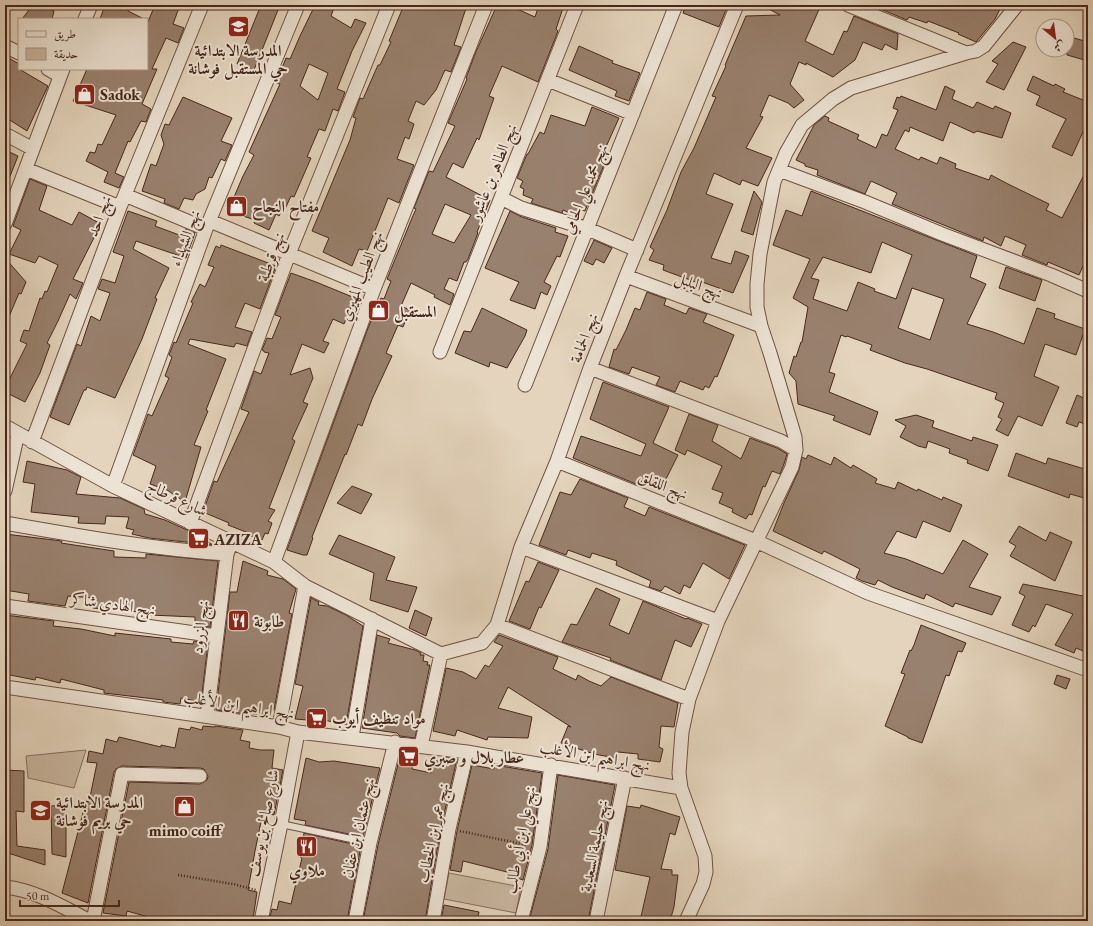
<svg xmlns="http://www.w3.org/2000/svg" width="1093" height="926" viewBox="0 0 1093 926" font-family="'EB Garamond',Amiri,serif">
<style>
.green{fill:#c9b7a1;stroke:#886f5e}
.building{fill:#99816f;stroke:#47271b;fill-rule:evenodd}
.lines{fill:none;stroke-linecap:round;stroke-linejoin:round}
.lane-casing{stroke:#6e5244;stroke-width:8}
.street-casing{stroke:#6e5244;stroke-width:15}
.path{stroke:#47271b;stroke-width:2.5;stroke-dasharray:1 2;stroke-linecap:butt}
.lane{stroke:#ede3d4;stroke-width:6}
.street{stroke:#ede3d4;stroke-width:13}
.labels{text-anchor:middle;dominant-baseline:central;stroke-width:4;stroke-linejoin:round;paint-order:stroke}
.poi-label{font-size:16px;font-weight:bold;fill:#47271b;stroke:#ede3d4;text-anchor:start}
.street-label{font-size:16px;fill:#47271b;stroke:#ede3d4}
</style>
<rect width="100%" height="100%" fill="#e4d4bd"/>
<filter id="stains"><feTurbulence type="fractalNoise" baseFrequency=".005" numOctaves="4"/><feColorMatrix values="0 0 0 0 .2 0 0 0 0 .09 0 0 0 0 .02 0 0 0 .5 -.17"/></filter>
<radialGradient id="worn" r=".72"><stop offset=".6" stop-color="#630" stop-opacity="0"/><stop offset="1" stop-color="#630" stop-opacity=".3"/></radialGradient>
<!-- green -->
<path class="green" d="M86 750 74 788 28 778 26 756Z
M449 873 521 887 516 913 444 899Z"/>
<!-- building -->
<path class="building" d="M33 5H40L54 11 52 19H22Z
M105 5H130L128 11 144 19H100Z
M155 5H180L173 24 184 28 178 43 166 38 152 69H157L142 104 151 109 146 122 141 121 130 142 128 141 115 173 124 177 119 188 104 182 108 172 86 161 90 152 95 153 98 144 102 145 116 115 73 101 87 69H147V24Z
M261 5H280L254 70 237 64Z
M315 5H335L331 16 351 28 355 19 366 23 352 51 337 89 345 92 338 111 333 109 325 131 319 129 307 157 311 158 294 197 291 196 285 209 283 208 279 216 276 214 269 230 254 223 255 220 228 211 243 176 254 155 249 152 280 84 276 83 286 58 290 59 300 36ZM309 64 328 73 318 100 300 86Z
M404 5H467L454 45 461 47 451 72 445 70 436 90 424 105 416 101 408 121 414 124 409 139 405 137 397 159 414 165 399 203 388 198 367 251 359 249 352 266 323 252 329 238 312 231 350 140 356 118 353 117 360 98 363 99 378 65H380L391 42 389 41Z
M497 5H508L535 17 539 5H564L556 29 558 31 538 82 502 66 489 96 494 98 479 140 477 138 463 168 453 163 446 177 490 200 477 232 478 233 468 259 466 262H464L457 281 449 278 444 289 454 294 450 305 434 297 435 295 411 283 401 306 410 310 403 327 398 325 386 353 392 356 372 399 362 426 358 424 346 455 345 454 312 537 313 538 307 555H303L287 550 368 328 381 298 384 299 391 281 387 279 412 218 416 209 414 208 429 171 433 172 455 126 448 123 467 79 466 78 475 54ZM445 204 471 215 454 243 432 234Z
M686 5H728L719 27 683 13Z
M761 5H821L805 41 833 55 844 31 847 32 854 16 898 34 897 50 885 44 882 50 863 42 855 60 833 77 806 63V65L799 62 790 84 804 100 794 108 788 103 769 95 760 116 763 117 746 148 772 158 758 186 742 180 740 185 714 173 706 194 733 204 711 258 731 264 735 251 749 256 733 293 702 282 701 284 663 270 664 265 649 260 654 250 650 247 667 210 681 172 694 148 716 97 712 96 726 66 725 65 746 16 780 15Z
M871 5H1002L995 19 976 42 958 34 959 33 928 21 927 23 909 17 907 20Z
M1067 36 1088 42V61L1067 55Z
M1013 42 1026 47 1004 90 986 82 998 64 992 61Z
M579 46 613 61 612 63 640 73 629 101 615 96 617 91 569 70Z
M5 56 19 64V69L48 86 27 131 5 117Z
M1033 76 1054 86 1055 84 1065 89 1063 92 1088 102V121L1072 156 1052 147 1066 119 1036 105 1040 96 1027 90Z
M945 86 955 91 952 99 973 108 977 102 993 109 995 106 1011 113 1002 138 977 131 974 133 950 122 943 141 910 127 909 132 905 130 895 149 919 160 921 157 937 164 940 157 956 164 955 168 989 180 991 175 1008 184 1049 204 1046 210 1062 218 1088 167V255L1079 275 1048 262 1047 265 1022 255 1026 245 1005 236 1001 246 984 237 983 241 892 204 897 193 871 181 865 194 817 175 818 170 805 166V164L796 160 814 125 825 116 829 118 828 121 859 135 857 139 876 148 882 134 887 136 898 110 893 108 897 97 900 98 901 96 936 110Z
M183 97 232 118 221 141 232 145 225 161 221 159 212 178 209 177 205 189 196 194 193 200 184 198 179 209 164 203 165 199 142 191 151 164 156 166 164 144 161 135 165 124 169 125Z
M592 107 619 118 601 158 606 160 585 211 580 209 578 213 571 210 570 213 563 210 562 213 531 203 533 199 523 195 524 189 520 187 523 181 517 178 527 154H528L540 132 544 134 551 115 585 126Z
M5 150 18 156 5 189Z
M30 179 47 186 39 210 72 225 79 212 101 224 73 279 83 283 76 299 70 294 58 321 47 343 50 345 40 373 25 402 5 392V388L27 344 20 341 24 330 29 331 40 298 42 299 45 291 47 292 58 265 39 256 35 263 9 254 21 230 13 226Z
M754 191 762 202 753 235 741 231Z
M811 191 977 256 970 277 986 284 967 324 993 332 1024 344 1037 308 1055 314 1054 318 1085 329 1076 355 1045 344 1034 376 1059 387 1042 426 1018 416 1008 436 996 430 1002 419 998 417 1004 403 995 399 997 393 927 369 905 363 870 350 872 345 847 336 846 337 841 335 829 372 835 374 829 392 878 412 870 435 833 420 835 416 798 404 796 381 789 373 794 356 796 357 801 342H802L808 307 793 298 810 259 773 245 786 210 802 216ZM882 242 912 255 896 299 874 291 875 289 858 282 847 311 813 299 819 280 811 278 823 257 871 273ZM912 288 944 299 930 340 898 328Z
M128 211 157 221 155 226 182 236 185 229 195 233 186 258 136 241 133 249 169 268 155 298 157 299 142 339 115 398 87 387 86 390H84L69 425 50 417 77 344 81 346 91 316 100 321 110 293 98 289 102 279 115 283 124 256 113 252Z
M510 211 522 217 556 228 555 232 568 236 560 257 557 256 544 282 551 286 547 295 541 292 535 309 510 300 519 282 485 268Z
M594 240 612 248 604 263 596 259 593 265 584 261Z
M221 245 276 266 260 309 245 303 235 327 252 332 247 346 236 343 234 347 190 339 188 344 226 359 206 410 208 411 194 445 201 447 185 502 167 490 150 484 156 466 133 455 148 414 152 416 169 378 165 376 172 357 169 355 174 342 176 343 193 303 191 302 200 284 205 287 214 267 208 265 216 246 220 248Z
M5 258 26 282 21 294 19 293 5 326Z
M1006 267 1042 280 1035 301 999 288Z
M291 273 316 282 355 298 344 324 333 319 323 341 329 343 324 353 302 344 290 375 310 368 313 378 303 402 308 404 292 439 295 441 269 508 275 510 268 521 272 523 268 534 265 533 262 540 245 534 246 532 228 525 229 523 203 512 214 481 217 482 249 412 241 409 254 371 261 374 269 353 264 352V351L262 350 267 338 272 339 281 317 275 315Z
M647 292 666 299 664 305 686 314 689 308 707 314 703 322 734 335 717 377 715 376 709 388 705 386 703 390 680 381 675 392 656 385 660 377 632 367 629 374 609 367 614 349 616 350 626 330 635 308 640 310Z
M482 308 527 330 525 336 507 368 490 362 489 367 455 353 464 331 471 332Z
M603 382 669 407 653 443 678 455 661 489 638 480 636 484 573 458 581 436 641 456 646 444 590 419Z
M1077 395 1088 400V418L1085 424 1079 422 1077 427 1066 423Z
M689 414 718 425 712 441 741 459 750 438 777 448 787 454 784 464 780 474 772 471 765 487 763 486 752 515 749 514 746 519 732 512 733 509 719 503 723 493 712 489 722 466 687 450 685 455 675 450Z
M916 415 934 421 932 427 972 441 973 437 998 445 988 471 967 463 968 460 949 453 950 449 928 441 926 448 918 446 900 437 906 426 895 420Z
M1016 453 1046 464 1048 458 1088 470V499L1070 494 1069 498 1008 476Z
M808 455 831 465 834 457 851 468 853 465 877 479 875 483 895 489 898 482 917 491 918 489 942 500 943 497 962 505 950 532 923 521 916 538 897 531 884 553 906 559 943 574 963 540 988 554 969 587 1001 597 992 615 955 603 953 607 926 594 924 599 892 587 878 580 875 585 862 581 856 578 860 569 824 551 822 554 773 531 784 503 799 470 802 457 806 459Z
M27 461 67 470 81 477 76 494 120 498 144 509 145 514 165 520 196 534 213 545 149 538 132 534 134 530 126 528 129 517 106 516 105 524 78 523 79 517 31 512 35 484 23 482Z
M580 479 628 498 624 507 645 516 649 507 745 545 729 579 703 563 690 588 684 585 680 594 665 586 661 591 649 587 651 581 616 565 617 561 592 553 590 558 568 550 566 555 539 545 560 492 571 495Z
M352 486 372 494 361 514 337 503Z
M1019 526 1046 541 1050 532 1072 542 1055 581 1010 556 1016 546 1009 542Z
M5 534 54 540 62 541 61 543 114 551V557L146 558V554L218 561 210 627 195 625V617L150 615 115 607 114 610 93 608 94 598 68 596 65 606 28 601 29 594 5 590Z
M339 535 395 557 386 580 417 587 408 612 370 600 374 573 329 554Z
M243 561 268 571 267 575 283 579 296 589 289 613 292 614 274 710 267 709 265 715 247 713 246 714 216 710 230 592H237Z
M538 562 559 570 541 608 539 607 530 629 509 621 526 581 529 582Z
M1023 584 1088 597V653L1076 648 1074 653 1055 645 1073 614 1046 604 1035 627 1033 625 1029 632 1012 625 1025 596 1019 593Z
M596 588 620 599 609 625 629 634 643 601 686 619 687 618 702 624 691 647 675 640 661 680 610 660 611 658 562 642 571 624 577 625Z
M311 598 319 602 318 605 327 606 346 615 363 626 346 725 320 719V721L295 719 303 686 295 684Z
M415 610 432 618 426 636 409 628Z
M5 615 54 621 53 626 81 629 115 636V633L171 639V642L193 644 194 641 208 643 201 702 181 698 180 704 163 702V700L104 693V690L61 679 60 683 36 677 35 680 5 674Z
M921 625 966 643 962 652 958 651 949 676 946 675 922 743 908 738V737L885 726 905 674 901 673 910 650 911 651 914 645Z
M377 635 390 639 388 643 415 650 421 653 420 655H424L423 661 428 662 427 665H430L415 738 400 736 397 733 362 728Z
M499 635 558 657 553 669 576 680 578 675 589 681 601 686 611 677 678 703 674 727 661 726 659 747 663 749 660 762 638 759V754L618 752 616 758 594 754 561 743 568 726 571 727 508 687 498 708 532 717 528 738 488 737 487 740 457 730 455 736 433 731 446 668 463 672 476 679 485 665 489 667 503 646 494 642Z
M1057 675 1070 679 1066 689 1054 684Z
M203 726 215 727V726L243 730 240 740 250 742 249 748 260 750H274L272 768 283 770 274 815 263 812 255 851 248 890 257 892 253 919H252V921H152V918L127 911 126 916 103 913 129 782 200 784 207 780 208 776 204 769 200 768 122 766 116 769 114 772 88 903 62 893 86 801 89 802 97 763 87 762 89 751 103 754 106 739 117 742 119 737 161 747V745L175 748 179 728 190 730 191 727 202 730Z
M401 752 414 754 412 769 431 773 434 760 441 762 443 757 457 759 441 827 425 921H363L378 845Z
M306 758 319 762 334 761 380 768 363 837 305 825 306 821 294 819Z
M472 765 494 769 495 765 542 773 532 845 523 880 514 877 515 874 463 861 461 872 450 870 457 831Z
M5 770 24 771V812L16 811 17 846 45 850V865L5 852Z
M558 775 615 785 588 921H529L548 849Z
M66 805V857L52 854 51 806Z
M641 805 680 817 675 835 670 833 661 869 672 870V875H678L674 907 670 921H640L650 877 615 870 627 806 640 808Z
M304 833 361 846 347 921H269L272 909 277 910 279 901 291 904 302 858 300 857Z
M444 905 479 912 477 921H441Z"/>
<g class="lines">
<defs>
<path id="lane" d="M281 824 370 843"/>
<path id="street" d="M848 5 966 53 976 51 984 46 1017 5
M85 19 91 5
M5 46 19 53
M48 69 60 76
M548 80 633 114
M5 134 33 149
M26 169 120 207
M779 170 865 202 942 234 1051 275 1088 291
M125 195 206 229
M501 198 521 208 588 229 637 250
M210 221 374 289
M5 224 63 69
M626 276 761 326
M440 352 577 5
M590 368 781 441 796 450 792 467 718 621 689 699 682 732 679 773 681 788 705 856 706 872 703 884 686 921
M525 385 676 5
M5 426 113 486 274 562 305 586 441 654
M32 442 120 207 202 5
M796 450 795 437 770 353 761 326 757 307V284L760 254 774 182 786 153 802 125 833 99 851 88 966 53
M557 461 756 541 868 593 1088 670
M113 486 206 229 298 5
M5 491 18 433
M5 523C78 536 152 549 227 554
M190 523 289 254 389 5
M521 547 718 621
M274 562 374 289 486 5
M5 606 216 636
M497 625 689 699
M441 654 482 643 497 625 521 547 557 461 590 368 626 276 737 5
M5 687 279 727 298 732 467 752 681 788
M207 716 227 554 230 546
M279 727 305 586
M352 737 372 619
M421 746 441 654
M5 887C35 890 63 907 90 921
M93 921 122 774 200 776
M261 921 281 824 298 732
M355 921 370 843 395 742
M433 921 449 829 467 752
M521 921 540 847 551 765
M596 921 625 778"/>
</defs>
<!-- lane casing -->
<use href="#lane" class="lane-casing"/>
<!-- street casing -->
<use href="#street" class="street-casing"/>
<!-- path -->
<path class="path" d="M460 831 527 845
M178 875 233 884 256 890"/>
<!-- lane -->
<use href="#lane" class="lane"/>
<!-- street -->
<use href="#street" class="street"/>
</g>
<!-- icons -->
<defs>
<symbol id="school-square" viewBox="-11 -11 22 22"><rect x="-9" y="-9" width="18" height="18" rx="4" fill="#8f2418" stroke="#ede3d4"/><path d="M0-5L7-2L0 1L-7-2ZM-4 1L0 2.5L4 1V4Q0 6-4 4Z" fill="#fff"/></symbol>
<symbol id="shop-square" viewBox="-11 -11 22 22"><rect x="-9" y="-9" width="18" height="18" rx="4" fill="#8f2418" stroke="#ede3d4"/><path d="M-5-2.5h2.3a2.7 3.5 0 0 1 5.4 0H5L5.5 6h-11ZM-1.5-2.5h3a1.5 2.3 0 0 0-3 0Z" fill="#fff"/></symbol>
<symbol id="supermarket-square" viewBox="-11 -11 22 22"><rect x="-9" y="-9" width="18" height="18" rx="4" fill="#8f2418" stroke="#ede3d4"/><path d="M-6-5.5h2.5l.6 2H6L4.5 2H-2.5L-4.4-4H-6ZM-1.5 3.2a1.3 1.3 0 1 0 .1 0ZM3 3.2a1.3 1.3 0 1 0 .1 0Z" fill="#fff"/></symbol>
<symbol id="restaurant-square" viewBox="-11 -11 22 22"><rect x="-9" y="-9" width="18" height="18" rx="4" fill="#8f2418" stroke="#ede3d4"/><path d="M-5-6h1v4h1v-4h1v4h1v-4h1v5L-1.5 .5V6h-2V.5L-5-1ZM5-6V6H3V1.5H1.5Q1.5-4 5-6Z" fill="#fff"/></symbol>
</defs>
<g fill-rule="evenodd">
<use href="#school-square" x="226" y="14" width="25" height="25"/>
<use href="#shop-square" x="72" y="82" width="25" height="25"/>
<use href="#shop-square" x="224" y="194" width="25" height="25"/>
<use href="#shop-square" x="366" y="298" width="25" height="25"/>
<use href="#supermarket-square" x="186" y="526" width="25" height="25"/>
<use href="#restaurant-square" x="226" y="608" width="25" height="25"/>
<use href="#supermarket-square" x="304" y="706" width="25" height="25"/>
<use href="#supermarket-square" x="396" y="744" width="25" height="25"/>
<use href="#shop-square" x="172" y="794" width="25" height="25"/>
<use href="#school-square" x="28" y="798" width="25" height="25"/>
<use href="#restaurant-square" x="294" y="834" width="25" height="25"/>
</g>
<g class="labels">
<!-- poi labels -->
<g class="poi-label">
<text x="238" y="50" text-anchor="middle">المدرسة الابتدائية<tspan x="238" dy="18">حي المستقبل فوشانة</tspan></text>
<text x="100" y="94">Sadok</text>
<text x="252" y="206">مفتاح النجاح</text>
<text x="394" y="311">المستقبل</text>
<text x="214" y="539">AZIZA</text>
<text x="254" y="621">طابونة</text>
<text x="332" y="718">مواد تنظيف أيوب</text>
<text x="424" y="757">عطار بلال و صبري</text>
<text x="56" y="802">المدرسة الابتدائية<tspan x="56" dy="18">حي بريم فوشانة</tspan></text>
<text x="185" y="830" text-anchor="middle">mimo coiff</text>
<text x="307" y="870" text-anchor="middle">ملاوي</text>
</g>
<!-- street labels -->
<g class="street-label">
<text transform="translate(493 172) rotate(-68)">نهج الطاهر بن عاشور</text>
<text transform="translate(585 189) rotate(-68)">نهج محمد علي الحامي</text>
<text transform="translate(99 216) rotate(-69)">نهج احد</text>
<text transform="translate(185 238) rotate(-69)">نهج الشهداء</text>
<text transform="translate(271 257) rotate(-69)">نهج قرطبة</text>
<text transform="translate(361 276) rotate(-69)">نهج الطيب المهيري</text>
<text transform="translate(699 285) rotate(21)">نهج البلبل</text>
<text transform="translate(584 338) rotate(-69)">نهج الحمامة</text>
<text transform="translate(663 485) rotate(22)">نهج اللقلق</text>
<text transform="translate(177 498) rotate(25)">شارع قرطاج</text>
<text transform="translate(113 604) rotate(8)">نهج الهادي شاكر</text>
<text transform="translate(200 627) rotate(-83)">نهج الزرود</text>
<text transform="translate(239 705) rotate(9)">نهج ابراهيم ابن الأغلب</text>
<text transform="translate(595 756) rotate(10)">نهج ابراهيم ابن الأغلب</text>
<text transform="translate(263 823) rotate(-79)">شارع صالح بن يوسف</text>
<text transform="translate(358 828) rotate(-77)">نهج عثمان ابن عفان</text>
<text transform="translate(433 833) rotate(-78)">نهج عمر ابن الخطاب</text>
<text transform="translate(520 840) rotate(-79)">نهج علي ابن أبي طالب</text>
<text transform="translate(594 846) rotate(-79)">نهج حليمة السعدية</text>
</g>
</g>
<!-- margin -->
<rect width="1093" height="926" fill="none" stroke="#e4d4bd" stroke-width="20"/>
<rect x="6" y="6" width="1081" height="914" fill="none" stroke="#47271b" stroke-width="2"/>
<rect x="10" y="10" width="1073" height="906" fill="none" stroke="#47271b"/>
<!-- legend -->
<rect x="18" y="18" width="130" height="52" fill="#ede3d4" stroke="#ab988a"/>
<rect x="26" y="31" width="20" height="6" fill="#ede3d4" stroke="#ab988a"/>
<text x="54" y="38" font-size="12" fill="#47271b">طريق</text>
<rect x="26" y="48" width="20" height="12" fill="#c9b7a1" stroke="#ab988a"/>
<text x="54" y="58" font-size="12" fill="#47271b">حديقة</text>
<!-- north arrow -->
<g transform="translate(1055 38) rotate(151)"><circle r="19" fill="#ede3d4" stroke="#ab988a"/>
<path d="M0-3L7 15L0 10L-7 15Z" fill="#8f2418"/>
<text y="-6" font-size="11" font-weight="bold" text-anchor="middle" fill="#47271b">ش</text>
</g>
<!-- scale -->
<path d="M20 900v6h99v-6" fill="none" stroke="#47271b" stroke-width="2"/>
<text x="26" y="900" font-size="12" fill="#47271b" stroke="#ede3d4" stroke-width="3" paint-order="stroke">50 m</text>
<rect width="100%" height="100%" filter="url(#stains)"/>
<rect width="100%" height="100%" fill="url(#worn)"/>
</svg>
